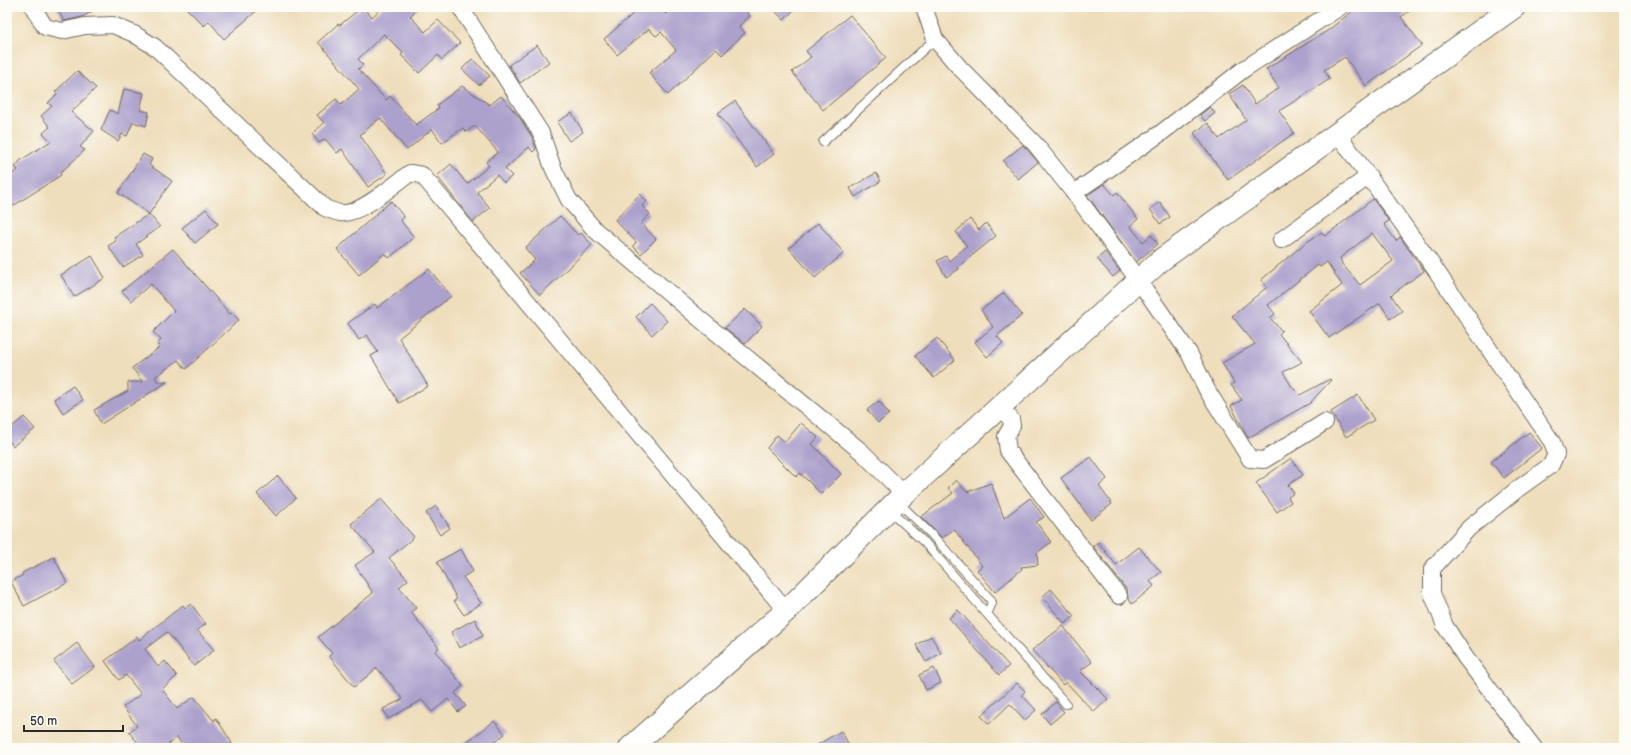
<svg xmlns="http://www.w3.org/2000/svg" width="1631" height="755" viewBox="0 0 1631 755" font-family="'Balsamiq Sans',sans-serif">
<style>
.building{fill:#aca0cc;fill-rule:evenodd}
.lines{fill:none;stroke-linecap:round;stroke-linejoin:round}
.service-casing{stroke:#706a5e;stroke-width:10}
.minor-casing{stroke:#706a5e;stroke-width:18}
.secondary-casing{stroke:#706a5e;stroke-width:24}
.service{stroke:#fff;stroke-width:8}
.minor{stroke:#fff;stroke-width:16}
.secondary{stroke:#fff;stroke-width:22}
</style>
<rect width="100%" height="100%" fill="#fdfcf7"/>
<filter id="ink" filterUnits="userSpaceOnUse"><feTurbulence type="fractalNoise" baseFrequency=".025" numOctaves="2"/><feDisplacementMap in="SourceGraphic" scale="8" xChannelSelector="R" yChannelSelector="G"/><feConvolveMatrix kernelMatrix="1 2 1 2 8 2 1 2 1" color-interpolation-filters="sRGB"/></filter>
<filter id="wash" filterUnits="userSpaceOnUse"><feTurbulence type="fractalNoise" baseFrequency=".012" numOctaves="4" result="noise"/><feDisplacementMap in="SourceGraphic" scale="16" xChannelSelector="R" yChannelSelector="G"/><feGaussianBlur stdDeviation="0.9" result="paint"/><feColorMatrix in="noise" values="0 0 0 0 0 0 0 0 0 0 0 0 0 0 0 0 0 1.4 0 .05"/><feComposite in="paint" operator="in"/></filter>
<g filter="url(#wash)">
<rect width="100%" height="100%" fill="#efdebc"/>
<g id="blocks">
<!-- building -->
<path class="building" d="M56 7H100L82 17 64 21Z
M185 7H261L224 39 209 21 204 26Z
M362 7 372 17 383 7H419L410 16 425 32 438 20 460 43 442 60 438 55 419 73 401 55 403 53 384 34 358 59 363 65 358 69 386 100 390 96 416 125 439 108 437 105 462 86 490 105 501 96 520 118 532 137 536 149 533 152 529 147 505 169 512 176 504 183 497 175 477 192 490 208 473 222 437 176 451 164 467 184 489 166 486 162 498 152 475 126 466 132 463 128 442 143 432 129 407 150 380 118 360 135 387 174 368 187 342 149 337 153 325 139 319 143 312 134 324 123 317 115 336 99 341 105 359 89 318 42 338 24 340 25Z
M629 7H659L666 14 673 7H742L750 16 739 26 745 33 722 55 716 49 668 95 649 73 676 50 661 32 656 36 649 29 617 55 604 39 634 13Z
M771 7H797L784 20Z
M1358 7H1415L1401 17 1422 45 1366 86 1345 57 1324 70 1330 79 1279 111 1294 133 1228 180 1194 133 1208 123 1219 139 1246 120 1229 94 1243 85 1255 104 1279 88 1266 69 1327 31Z
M850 15 886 58 823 110 792 72 811 57 806 51Z
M537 45 549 62 520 83 509 65Z
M472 59 490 76 479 85 462 69Z
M77 71 96 88 71 112 94 131 80 147 85 150 60 173 61 175 7 210V177L18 170 15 167 21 160 51 141 43 133 50 127 41 116 52 106 48 103 57 94 55 92Z
M124 89 144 93 140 110 149 112 146 126 133 122 127 136 122 134 118 141 101 130 110 110 118 114Z
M735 101 774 154 757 167 718 113Z
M1210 107 1215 113 1205 121 1200 115Z
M572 113 583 132 569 141 557 122Z
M1023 145 1038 162 1018 179 1003 161Z
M143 154 152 159 149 165 172 181 149 214 160 227 136 244 143 255 123 267 108 246 116 241 114 237 149 214 118 193Z
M876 173 881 181 855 197 850 188Z
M1104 184 1114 195 1117 192 1138 219 1130 226 1143 242 1151 235 1158 244 1136 262 1087 195Z
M640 194 647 201 642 206 650 214 641 223 656 239 641 254 633 246 636 242 615 220Z
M1373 199 1389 221 1384 224 1396 241 1400 237 1424 271 1391 295 1402 311 1390 319 1380 303 1329 338 1309 311 1342 285 1327 262 1320 267 1318 265 1268 305 1275 314 1270 318 1282 331 1279 334 1302 362 1283 372 1292 387 1300 395 1330 379 1331 380 1310 403 1248 438 1231 406 1242 400 1231 385 1234 383 1222 363 1255 344 1232 316 1267 287 1261 280 1304 244 1322 232 1325 236ZM1372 233 1393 261 1360 285 1342 264 1340 258Z
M391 201 404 217 400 220 414 237 389 258 385 253 359 275 337 249Z
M1160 202 1170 217 1160 224 1150 209Z
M206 209 218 224 195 243 182 228Z
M560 216 578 235 581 233 592 245 540 295 520 273 535 260 525 248Z
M970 219 979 230 986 223 996 236 958 267 959 269 946 277 937 261 946 256 949 261 967 246 956 232Z
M818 223 844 253 815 278 789 248Z
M173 249 230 314 232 313 239 320 186 369 178 360 155 377 158 382H167L101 424 94 410 128 391V382H143L132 368 160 347 157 344 161 340 153 332 174 311 151 284 131 301 122 291Z
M1105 252 1120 271 1113 277 1097 259Z
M92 256 105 278 74 297 61 275Z
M429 269 451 296 399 338 428 386 399 403 371 356 378 352 367 335 359 340 348 323 375 304 377 308Z
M1004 293 1022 315 997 336 1003 343 987 357 975 342 993 327 981 310Z
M650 303 667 321 652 335 636 317Z
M745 309 762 326 745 344 725 328Z
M937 338 955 360 934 378 915 356Z
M73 386 83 400 63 413 54 399Z
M1358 395 1374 420 1346 437 1331 412Z
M879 401 889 414 878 423 867 410Z
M24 417 35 429 13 446 7 438V431Z
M801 423 818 437 812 444 841 474 821 494 800 473 796 477 767 448 777 435 785 442Z
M1529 432 1542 448 1504 478 1491 462Z
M1091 457 1107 479 1099 486 1112 504 1091 520 1061 478Z
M1291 458 1303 475 1288 485 1294 493 1288 497 1291 502 1277 512 1256 483Z
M278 476 296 498 276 516 257 494Z
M956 480 967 492 991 483 1004 518 1030 498 1044 517 1036 522 1051 542 1037 553 1038 565 1021 567 1022 569 995 592 977 570 982 566 954 529 942 538 921 517 953 493 948 488Z
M381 499 414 537 389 558 408 580 399 587 416 608 411 612 439 648 435 651 463 686 455 693 466 706 458 712 448 699 432 712 422 700 388 719 383 709 403 699 377 668 354 687 329 656 332 653 318 637 373 593 355 565 375 552 351 524Z
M436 506 450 528 440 535 426 513Z
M1098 542 1116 565 1139 547 1161 572 1150 581 1154 586 1132 604 1128 598 1127 590 1093 546Z
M461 549 473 571 463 577 481 603 464 615 454 601 457 599 437 562Z
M54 557 67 583 24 606 11 582 23 575 22 573Z
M1051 589 1074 616 1065 624 1042 597Z
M191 604 206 624 197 630 214 650 194 666 167 632 145 649 158 667 165 661 177 676 162 689 177 709 194 697 214 721 216 718 232 743 224 748H184L177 737 164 748H142L129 732 137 726 123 707 141 694 126 675 119 680 105 661 137 637 139 640 183 605 185 608Z
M958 610 1009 666 999 675 949 618Z
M475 619 483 636 459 648 451 632Z
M1063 626 1092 662 1080 671 1108 699 1094 712 1066 682 1063 685 1032 650Z
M931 636 941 653 926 662 916 645Z
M77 643 95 667 72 684 54 661Z
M934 668 941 683 926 690 919 675Z
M1017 683 1025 691 1022 695 1036 710 1025 720 1010 704 989 724 981 716Z
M1056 702 1064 712 1050 724 1042 714Z
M494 721 505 734 494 742 500 748H455L475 736Z
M841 731 851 748H812Z"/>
</g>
</g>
<g filter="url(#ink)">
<use href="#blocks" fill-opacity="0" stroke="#706a5e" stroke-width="1"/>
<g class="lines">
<defs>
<path id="service" d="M823 142 935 39
M889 510 925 543 987 614 992 603 990 599 932 535 898 502
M987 614 1066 704"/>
<path id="minor" d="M33 7 45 27 62 31 85 26 113 25 134 34 155 47 325 208C330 210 335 212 340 213 359 216 395 184 410 173L422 175 786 611
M460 7 541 133 553 168 569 200 595 230 707 325 862 452 904 494
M924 7 935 39 960 68 1036 145 1074 193
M1338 134 1435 269 1552 442 1556 454 1551 465 1519 488 1469 528 1432 569V593L1445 626 1465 657 1534 748
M1281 240 1369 176
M999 407 1011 419 1012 426 1006 436 1008 451 1119 596
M1325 422 1264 460 1250 459 1207 390 1189 353 1139 281 1074 193 1161 133 1244 69 1340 7"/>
<path id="secondary" d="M630 748 786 611 904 494 1161 260 1514 7"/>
</defs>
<!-- service casing -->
<use href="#service" class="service-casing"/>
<!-- minor casing -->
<use href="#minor" class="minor-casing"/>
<!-- secondary casing -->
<use href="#secondary" class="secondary-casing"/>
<!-- service -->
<use href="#service" class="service"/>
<!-- minor -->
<use href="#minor" class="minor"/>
<!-- secondary -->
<use href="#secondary" class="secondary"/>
</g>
</g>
<!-- margin -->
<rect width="1631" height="755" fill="none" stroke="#fdfcf7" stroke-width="24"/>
<!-- scale -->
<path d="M24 725v6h99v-6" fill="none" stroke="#2b2b2b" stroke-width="2"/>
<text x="30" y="725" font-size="12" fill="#2b2b2b" stroke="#fdfcf7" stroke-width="3" paint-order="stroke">50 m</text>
</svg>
